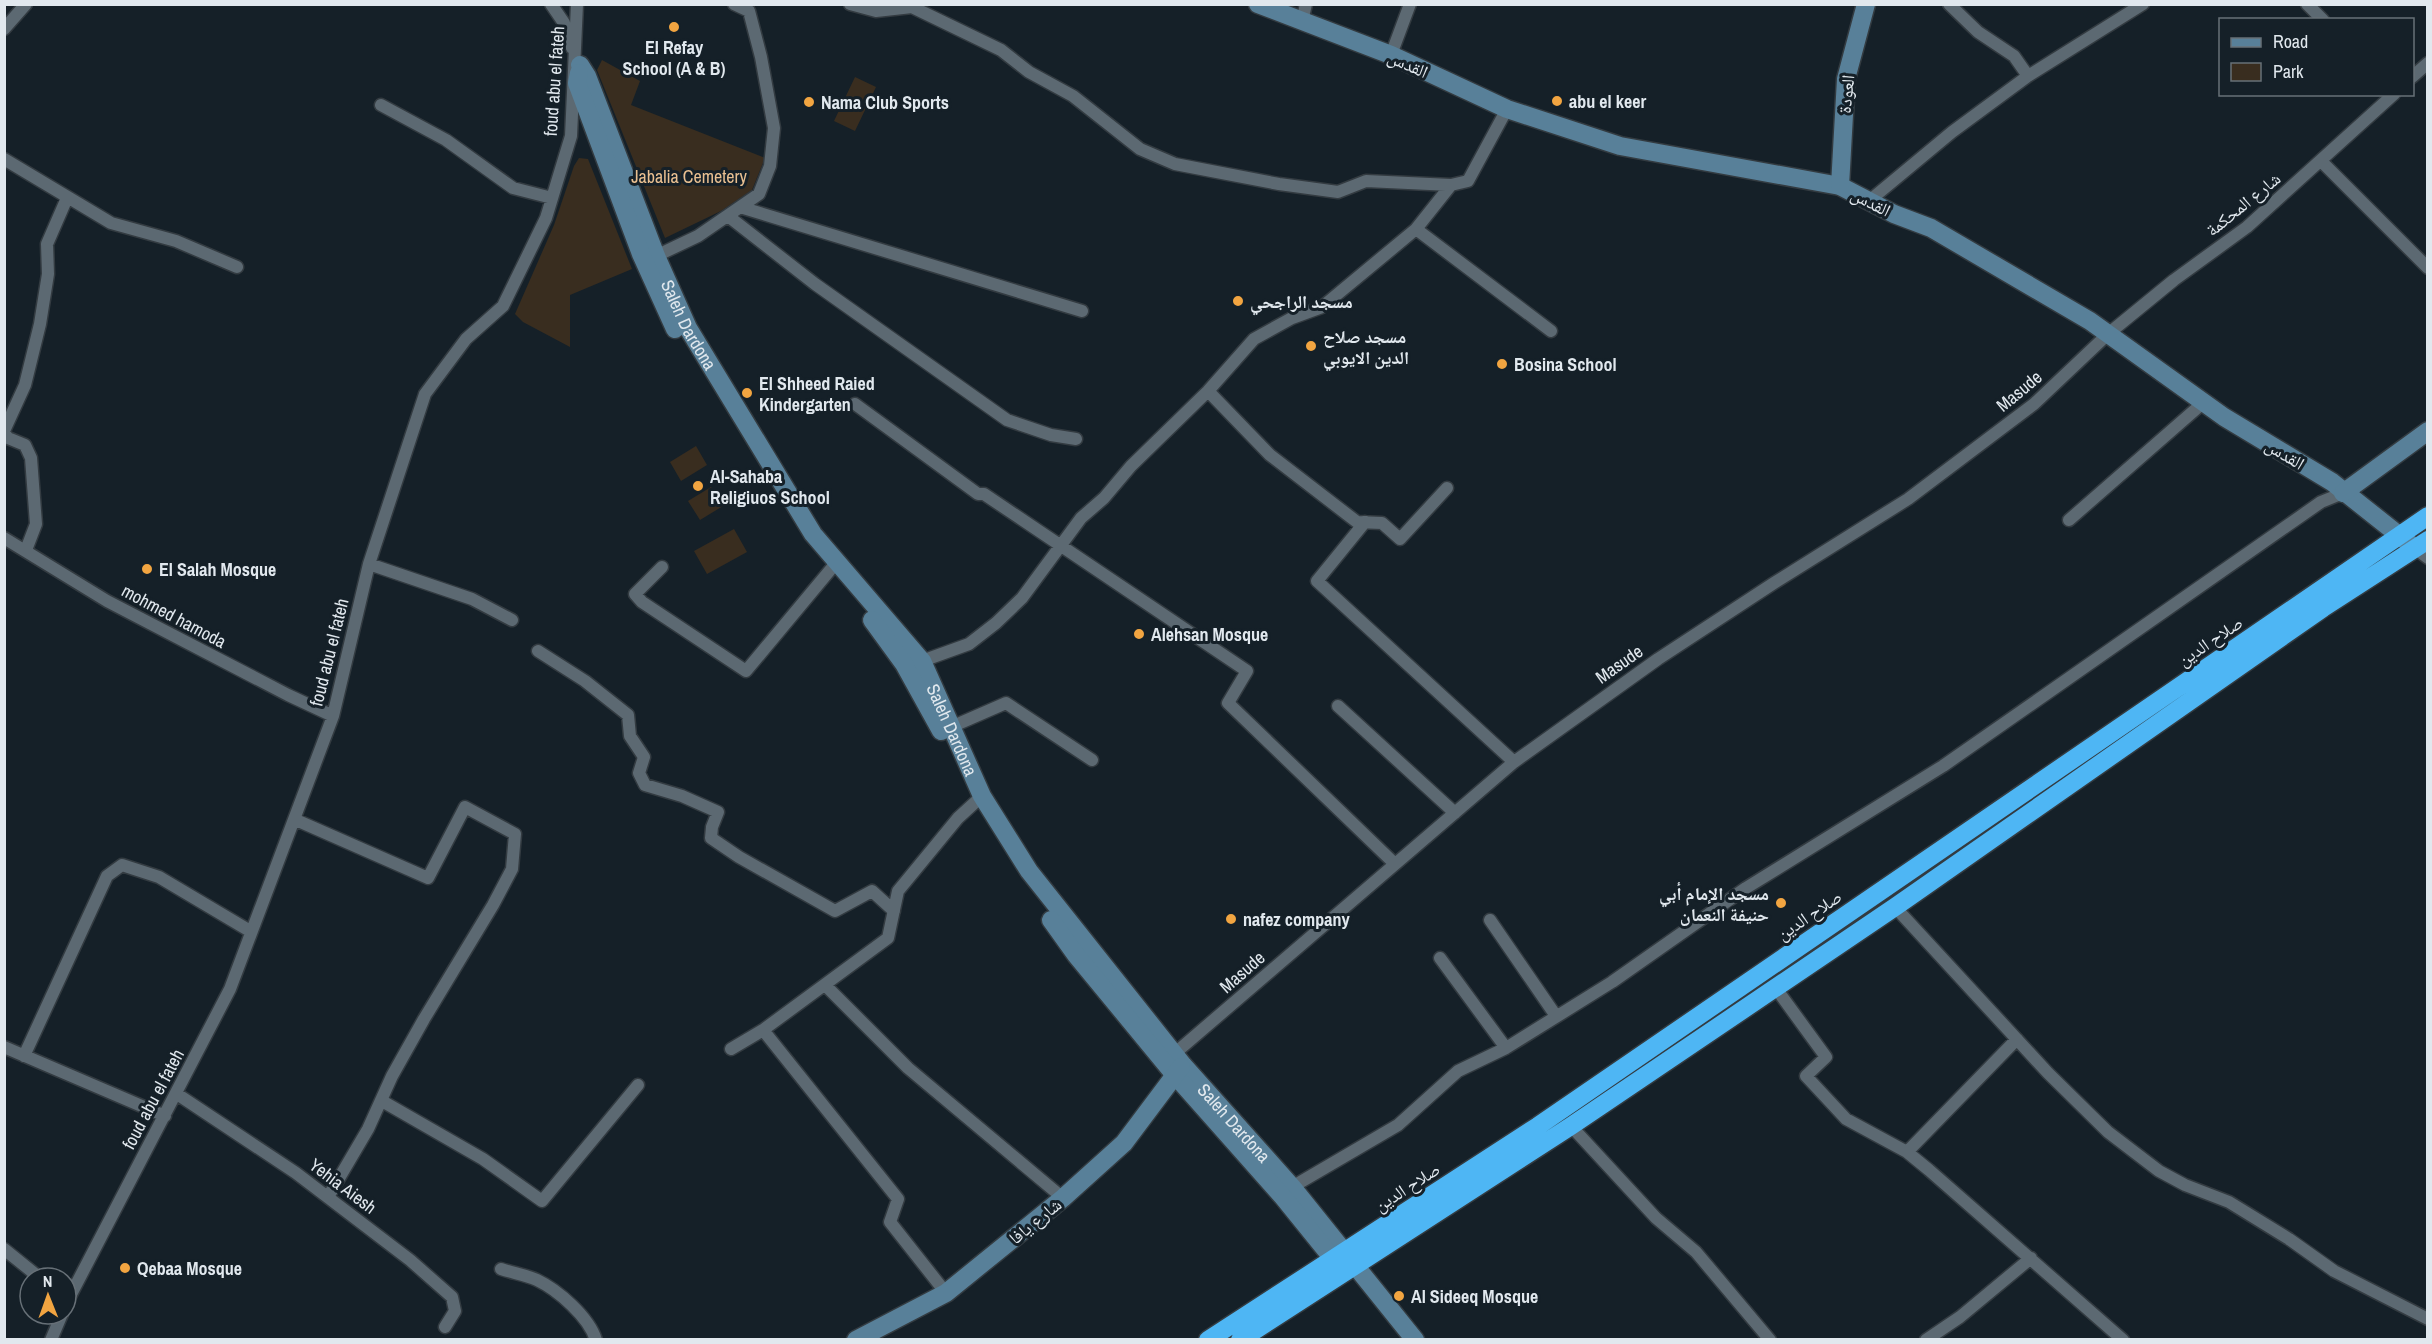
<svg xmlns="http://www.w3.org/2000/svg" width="2432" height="1344" viewBox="0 0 2432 1344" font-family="'Archivo Narrow','Noto Naskh Arabic',sans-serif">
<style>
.green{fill:#392d1f}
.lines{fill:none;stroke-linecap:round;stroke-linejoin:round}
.street-casing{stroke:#333b41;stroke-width:15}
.secondary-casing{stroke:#333b41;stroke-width:21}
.highway-casing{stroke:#333b41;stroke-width:21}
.street{stroke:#5c6972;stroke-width:12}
.secondary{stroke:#588099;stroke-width:18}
.highway{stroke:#4eb6f4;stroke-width:18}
.poi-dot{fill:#f2a541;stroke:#152028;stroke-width:2}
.labels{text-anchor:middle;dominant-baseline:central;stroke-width:6;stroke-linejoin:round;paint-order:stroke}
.poi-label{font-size:18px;font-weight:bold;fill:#e1e8ee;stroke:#152028;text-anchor:start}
.street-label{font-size:18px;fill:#e1e8ee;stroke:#152028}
.park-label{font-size:18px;fill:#eac091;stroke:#152028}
</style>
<rect width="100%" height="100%" fill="#152028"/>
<!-- green -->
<path class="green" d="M602 60 640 81 631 105 765 158 752 190 721 211 665 238 597 70Z
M855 77 876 87 855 131 834 121Z
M579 158 588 159 632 269 570 295V347L523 322 515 314 554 225 574 166Z
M696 446 707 465 681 481 670 462Z
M711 487 723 506 700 520 688 501Z
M734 529 747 552 707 574 694 551Z"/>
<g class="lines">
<defs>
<path id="street" d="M551 4 564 23 572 48
M850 4 876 11 912 7 1001 50 1029 72 1073 96 1140 149 1175 164 1279 184 1338 192 1366 181 1451 185
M1949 4 1978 32 2014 56 2028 76
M2307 4 2323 20
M1302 22 1306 4
M4 29 26 4
M1391 55 1410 4
M2412 77 2428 63
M381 105 446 140 513 188 552 198
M4 159 111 223 176 241 237 267
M2321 161 2428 268
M1869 201 1952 132 2028 76 2143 4
M740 207 1082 311
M728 216 815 284 1007 420 1051 435 1076 439
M1416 229 1551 331
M656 256 698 236 759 194 770 166 774 128 761 57 749 11 734 4
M1208 391 1270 455 1357 522 1382 523 1400 539 1447 488
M855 404 978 494H984L1247 671 1228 703 1395 864
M4 431 25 385 40 324 48 274 47 244 67 198
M4 433 8 438 25 445 31 458 36 524 26 550
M2069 520 2204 402
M1365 522 1317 581 1514 762
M4 538 107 601 288 695 333 716
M2416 549 2428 558
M369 564 472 599 512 620
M662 567 635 594 642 602 746 671 836 563
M538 651 585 681 628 715 630 736 644 757 639 773 645 785 682 796 718 812 712 827 711 838 739 857 835 911 872 891 894 911
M922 661 969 644 996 623 1022 598 1081 518 1104 498 1131 466 1208 391 1254 339 1292 318 1322 307 1416 229 1451 185 1468 181 1507 109
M1338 706 1455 813
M951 727 1006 703 1092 760
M296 820 428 878 465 807 515 834 512 869 493 905 424 1019 392 1076 368 1129 328 1197
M1895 907 2048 1073 2108 1132 2159 1171 2185 1185 2229 1202 2289 1239 2334 1271 2428 1319
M1490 920 1556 1016
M1440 958 1506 1048
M826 986 908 1068 1063 1198
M1775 987 1826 1057 1806 1076 1846 1119 1907 1152 1929 1170 2123 1340
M4 1047 165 1116
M731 1049 763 1030
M1174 1054 1514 762 1658 659 1774 583 1908 499 2034 404 2108 334 2174 280 2247 227 2394 94
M24 1056 107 876 122 865 159 877 250 931
M177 1094 296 1173 410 1260 452 1297 455 1311 445 1327
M382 1101 483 1159 542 1201 638 1085
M1571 1126 1656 1218 1696 1252 1770 1340
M1907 1152 2017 1039
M1292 1187 1398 1125 1458 1071 1506 1048 1612 982 1746 888 1943 766 2321 502 2343 493
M4 1249 40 1278
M501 1269C513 1273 526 1275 537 1280 558 1290 589 1317 596 1340
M946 1293 890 1222 898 1199 763 1030 888 938 898 891 958 818 982 796
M66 1304 230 989 333 716 369 564 425 394 466 339 503 306 546 218 571 136 577 4
M51 1340 62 1314
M1926 1340 1960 1317 2031 1258"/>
<g id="secondary">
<path d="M1258 4 1391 55 1507 109 1620 146 1840 186 1894 214 1931 228 2090 321 2224 417 2332 482 2410 544"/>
<path id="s1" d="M580 65 587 76 656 256 688 328 813 534 922 661 982 796 1029 871 1183 1065 1292 1187 1415 1340"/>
<path d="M579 73 577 83 641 254 675 329"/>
<path d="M1840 186 1846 79 1866 4"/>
<path d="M2343 493 2428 431"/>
<path d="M872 620 904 664 941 731"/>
<path d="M1051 920 1076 955 1174 1074 1283 1197 1342 1270"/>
<path d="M856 1340 946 1293 1063 1198 1124 1143 1181 1067"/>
</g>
<path id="highway" d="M1208 1340 1538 1126 2428 516
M1240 1340 1571 1126 1895 907 2323 608 2428 540"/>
</defs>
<!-- street casing -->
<use href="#street" class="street-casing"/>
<!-- secondary casing -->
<use href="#secondary" class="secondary-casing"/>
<!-- highway casing -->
<use href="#highway" class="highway-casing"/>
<!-- street -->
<use href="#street" class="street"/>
<!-- secondary -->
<use href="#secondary" class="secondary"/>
<!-- highway -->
<use href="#highway" class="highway"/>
</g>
<!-- markers -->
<g class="poi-dot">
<circle cx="674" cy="27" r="6"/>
<circle cx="1557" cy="101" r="6"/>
<circle cx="809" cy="102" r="6"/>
<circle cx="1238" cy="301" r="6"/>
<circle cx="1311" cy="346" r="6"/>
<circle cx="1502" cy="364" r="6"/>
<circle cx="747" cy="393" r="6"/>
<circle cx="698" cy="486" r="6"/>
<circle cx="147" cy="569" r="6"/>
<circle cx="1139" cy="634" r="6"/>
<circle cx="1781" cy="903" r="6"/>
<circle cx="1231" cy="919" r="6"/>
<circle cx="125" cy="1268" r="6"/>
<circle cx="1399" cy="1296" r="6"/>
</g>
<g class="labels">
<!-- poi labels -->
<g class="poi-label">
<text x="674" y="47" text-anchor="middle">El Refay<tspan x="674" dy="21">School (A &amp; B)</tspan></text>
<text x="1569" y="101">abu el keer</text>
<text x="821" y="102">Nama Club Sports</text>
<text x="1250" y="301">مسجد الراجحي</text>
<text x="1323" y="336">مسجد صلاح<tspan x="1323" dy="21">الدين الايوبي</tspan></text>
<text x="1514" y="364">Bosina School</text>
<text x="759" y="383">El Shheed Raied<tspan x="759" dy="21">Kindergarten</tspan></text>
<text x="710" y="476">Al-Sahaba<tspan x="710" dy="21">Religiuos School</tspan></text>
<text x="159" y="569">El Salah Mosque</text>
<text x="1151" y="634">Alehsan Mosque</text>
<text x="1769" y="893" text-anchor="end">مسجد الإمام أبي<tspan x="1769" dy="21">حنيفة النعمان</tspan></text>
<text x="1243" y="919">nafez company</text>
<text x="137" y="1268">Qebaa Mosque</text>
<text x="1411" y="1296">Al Sideeq Mosque</text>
</g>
<!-- street labels -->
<g class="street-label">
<text transform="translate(1408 64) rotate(24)">القدس</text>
<text transform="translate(554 81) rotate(-86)">foud abu el fateh</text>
<text transform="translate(1846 94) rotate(-84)">العودة</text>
<text transform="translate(1871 202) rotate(27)">القدس</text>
<text transform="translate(2243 204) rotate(-39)">شارع المحكمة</text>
<text stroke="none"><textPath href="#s1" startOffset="282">Saleh Dardona</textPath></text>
<text transform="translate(2019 391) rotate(-40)">Masude</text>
<text transform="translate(2285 454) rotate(31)">القدس</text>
<text transform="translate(174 616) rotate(28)">mohmed hamoda</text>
<text transform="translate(2210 641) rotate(-34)">صلاح الدين</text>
<text transform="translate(329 652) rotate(-76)">foud abu el fateh</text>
<text transform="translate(1619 664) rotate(-35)">Masude</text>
<text stroke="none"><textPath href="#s1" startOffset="768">Saleh Dardona</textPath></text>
<text transform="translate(1809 915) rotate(-34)">صلاح الدين</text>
<text transform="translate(1242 972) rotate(-41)">Masude</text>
<text transform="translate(153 1099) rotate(-62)">foud abu el fateh</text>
<text stroke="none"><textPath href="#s1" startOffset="1254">Saleh Dardona</textPath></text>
<text transform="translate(343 1186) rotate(37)">Yehia Aiesh</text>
<text transform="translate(1407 1187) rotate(-33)">صلاح الدين</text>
<text transform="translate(1035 1221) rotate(-39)">شارع يافا</text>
</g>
<!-- park labels -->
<g class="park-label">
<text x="689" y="176">Jabalia Cemetery</text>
</g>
</g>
<!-- border -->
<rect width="2432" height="1344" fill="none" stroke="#e1e8ee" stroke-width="12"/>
<!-- legend -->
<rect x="2219" y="18" width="195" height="78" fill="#152028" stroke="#677077" stroke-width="1.5"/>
<rect x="2231" y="38" width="30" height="9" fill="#588099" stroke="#677077" stroke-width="1.5"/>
<text x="2273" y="48" font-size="18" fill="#e1e8ee">Road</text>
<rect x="2231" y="63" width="30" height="18" fill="#392d1f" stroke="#677077" stroke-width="1.5"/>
<text x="2273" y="78" font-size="18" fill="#e1e8ee">Park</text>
<!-- north arrow -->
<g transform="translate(48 1296) rotate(359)"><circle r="28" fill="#152028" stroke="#677077" stroke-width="1.5"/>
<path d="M0-4.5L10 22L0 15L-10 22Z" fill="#f2a541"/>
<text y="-9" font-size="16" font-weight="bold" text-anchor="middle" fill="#e1e8ee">N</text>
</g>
</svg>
